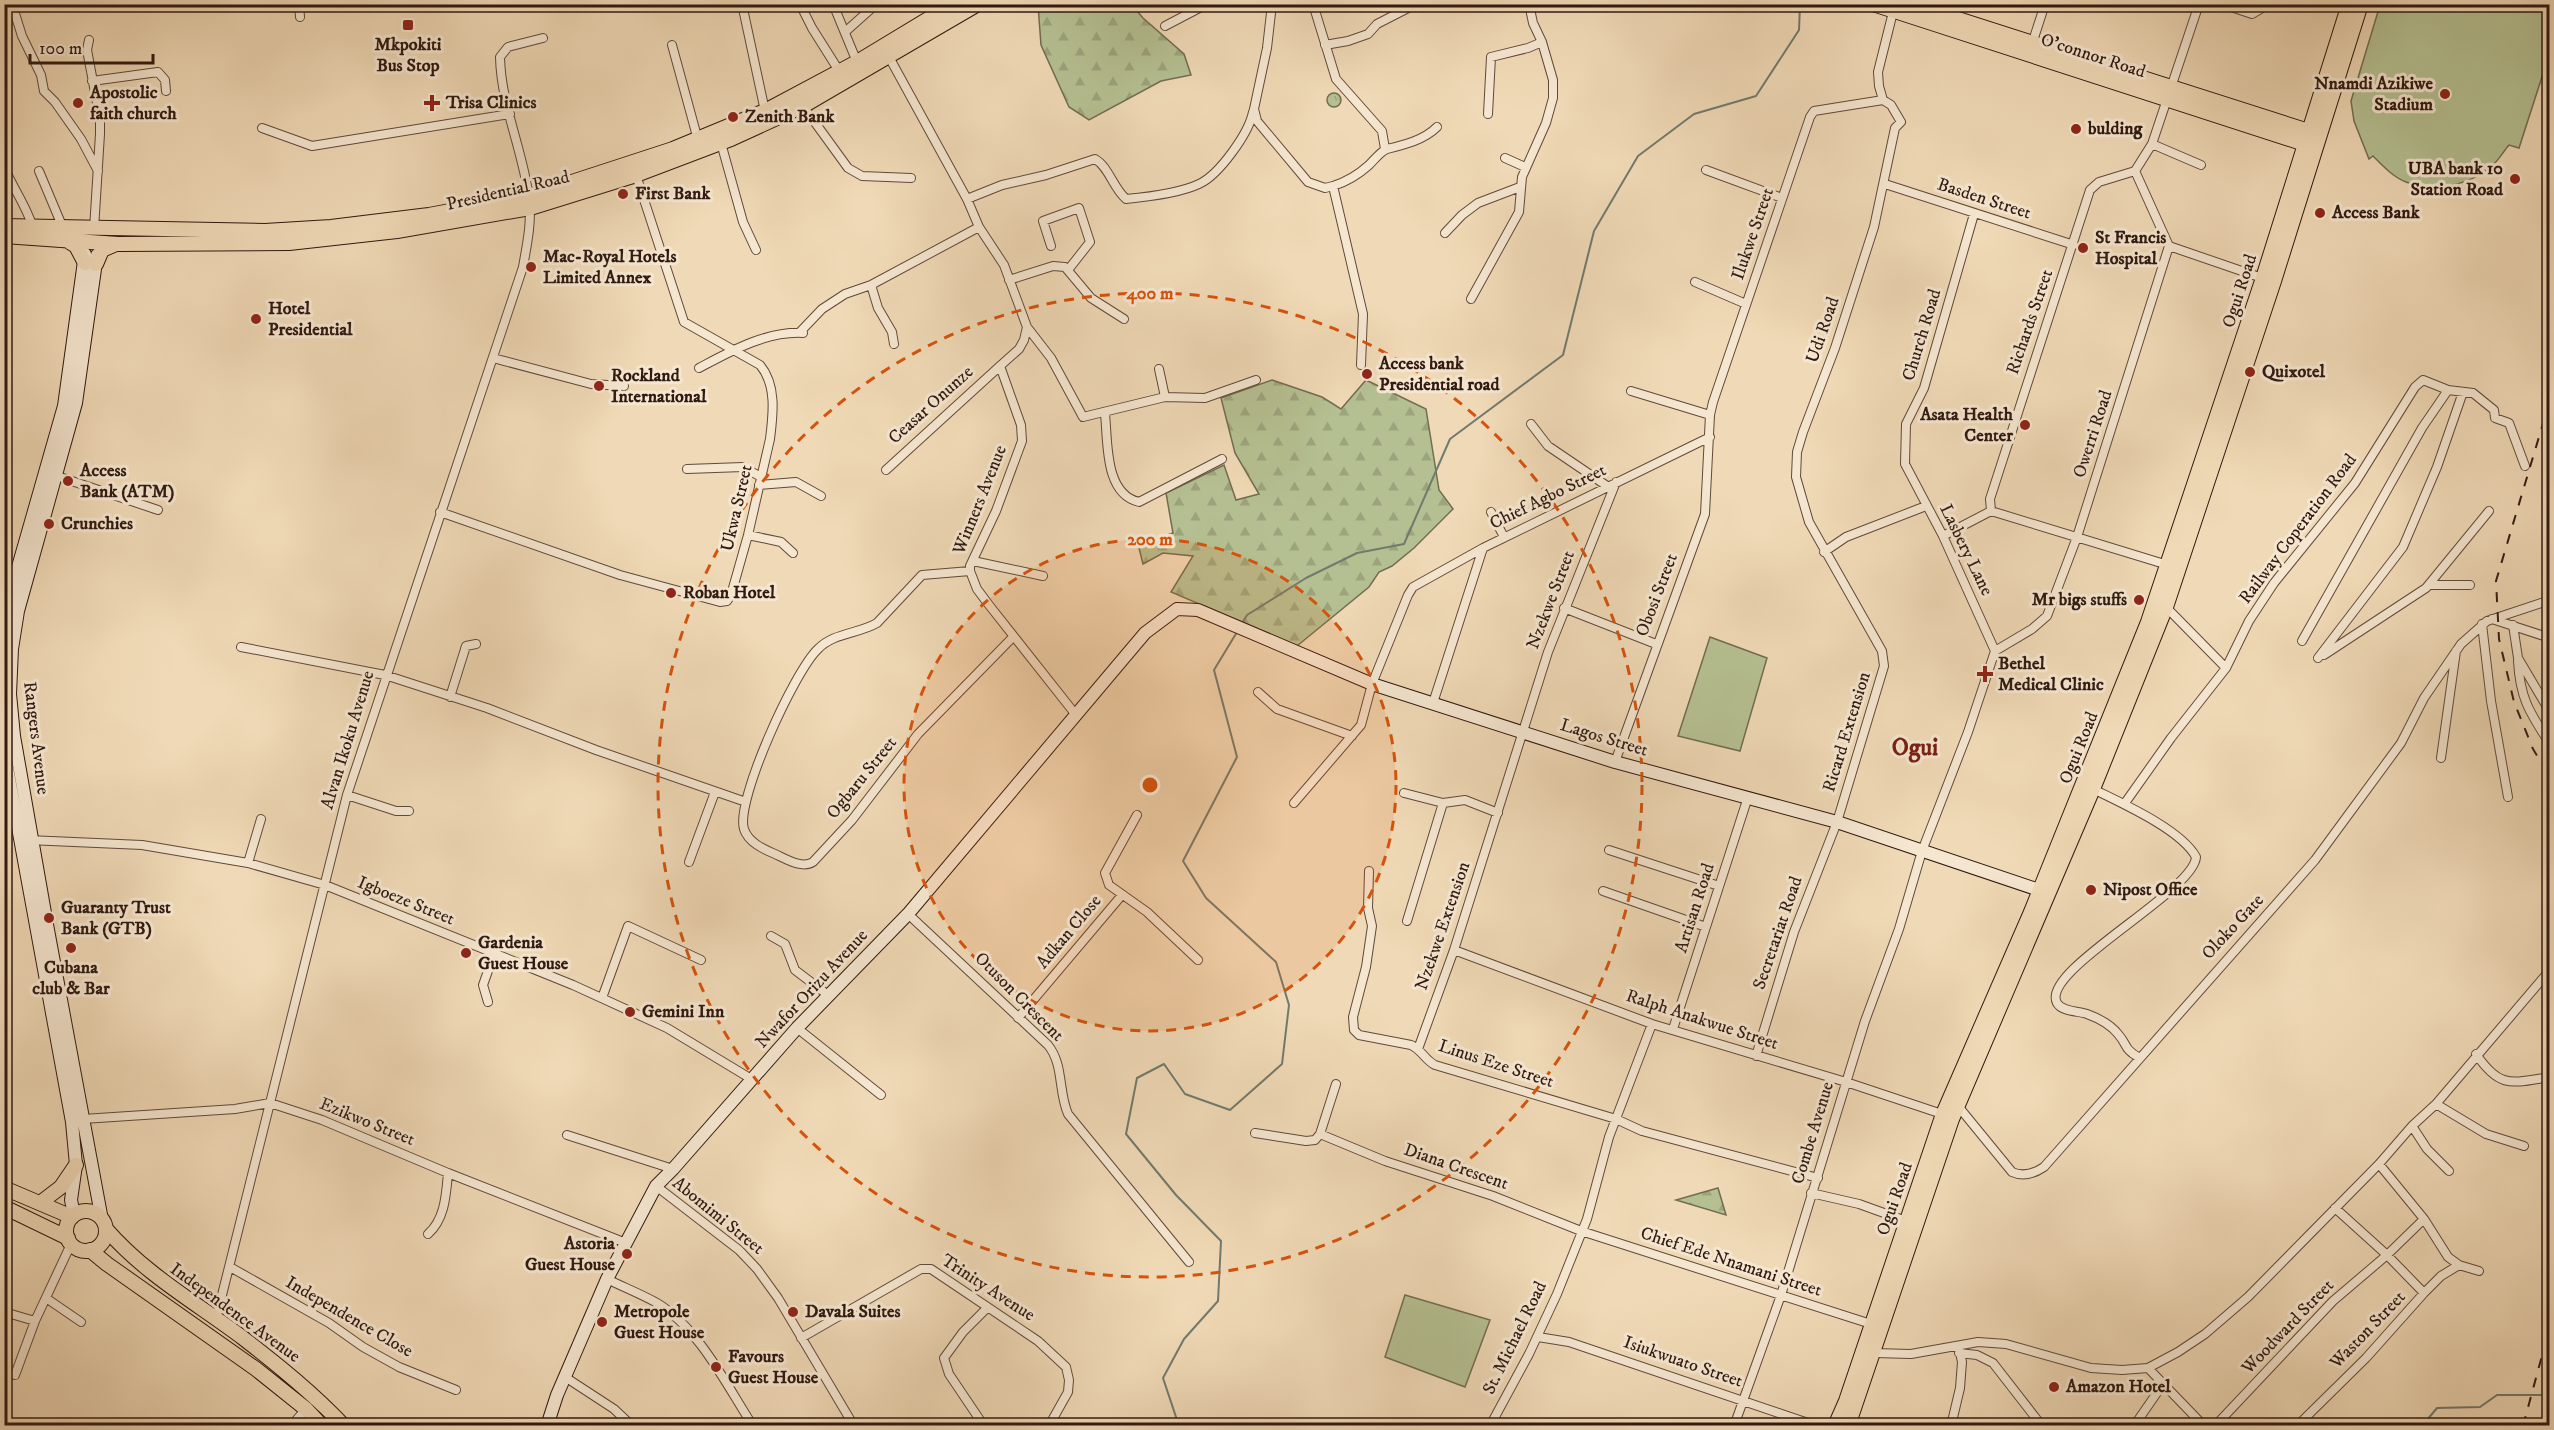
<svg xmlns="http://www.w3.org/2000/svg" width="2554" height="1430" viewBox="0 0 2554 1430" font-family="'IM FELL DW Pica',serif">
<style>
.grass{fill:url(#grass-tufts);stroke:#726c51;stroke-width:1.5}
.forest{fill:url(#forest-firs);stroke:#726c51;stroke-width:1.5}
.garden{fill:#b5c092;stroke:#726c51;stroke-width:1.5}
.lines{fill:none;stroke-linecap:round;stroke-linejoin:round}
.stream{stroke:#707a6e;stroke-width:2}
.street-casing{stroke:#60493a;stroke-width:10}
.secondary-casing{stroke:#301910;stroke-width:14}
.primary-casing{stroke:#301910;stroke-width:16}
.street{stroke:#f5e6d0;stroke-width:8}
.secondary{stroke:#f5e6d0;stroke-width:12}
.primary{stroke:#f0d9b6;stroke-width:14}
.rail{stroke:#301910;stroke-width:2;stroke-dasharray:10 10;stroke-linecap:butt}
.ring{fill:none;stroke:#d6530c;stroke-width:3;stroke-dasharray:10 8}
.poi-dot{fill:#8f2418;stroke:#f5e6d0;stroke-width:2}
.labels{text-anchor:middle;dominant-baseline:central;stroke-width:6;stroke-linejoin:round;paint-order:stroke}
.poi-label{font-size:18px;font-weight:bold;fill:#301910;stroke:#f5e6d0;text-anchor:start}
.street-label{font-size:18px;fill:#301910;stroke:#f5e6d0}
.district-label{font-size:24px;font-weight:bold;fill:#7a1f14;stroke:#f5e6d0}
.centre{fill:#d6530c;stroke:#f5e6d0;stroke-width:3}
.ring-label{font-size:18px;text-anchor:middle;font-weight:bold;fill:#d6530c;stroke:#f5e6d0;stroke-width:6;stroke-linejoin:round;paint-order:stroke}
</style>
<defs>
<pattern id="grass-tufts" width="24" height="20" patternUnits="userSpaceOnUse" patternTransform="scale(1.5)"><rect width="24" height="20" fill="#b5c092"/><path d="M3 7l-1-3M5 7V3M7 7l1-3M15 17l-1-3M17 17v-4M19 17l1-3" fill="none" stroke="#9ca47d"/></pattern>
<pattern id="forest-firs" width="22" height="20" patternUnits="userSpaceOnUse" patternTransform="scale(1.5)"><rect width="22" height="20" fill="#b5c092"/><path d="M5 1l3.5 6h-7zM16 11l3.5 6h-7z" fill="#9ca47d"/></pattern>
</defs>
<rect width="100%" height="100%" fill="#f0d9b6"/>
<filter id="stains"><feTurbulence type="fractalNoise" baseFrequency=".00333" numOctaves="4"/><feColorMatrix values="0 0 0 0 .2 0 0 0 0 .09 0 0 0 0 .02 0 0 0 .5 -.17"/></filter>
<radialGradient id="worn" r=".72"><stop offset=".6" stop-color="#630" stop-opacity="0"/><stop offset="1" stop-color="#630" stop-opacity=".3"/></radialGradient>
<!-- grass -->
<path class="grass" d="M1327 100a7 7 0 1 1 14 0a7 7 0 1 1-14 0Z"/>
<!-- forest -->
<path class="forest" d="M1038 5H1132L1143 18 1184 54 1191 75 1161 81 1089 120 1069 107 1041 45Z
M1272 380 1322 397 1341 409 1366 380 1426 409 1439 490 1453 509 1414 548 1392 566 1379 572 1369 587 1297 646 1171 592 1193 556 1163 553 1143 564 1138 544 1173 533 1166 493 1224 465 1236 500 1259 494 1235 453 1221 398Z
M1718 1188 1726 1215 1676 1200Z"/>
<!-- garden -->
<path class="garden" d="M2380 5H2549V55L2519 148 2509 145C2503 152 2498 161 2491 167 2469 185 2434 193 2406 182 2393 177 2383 166 2373 156L2369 159 2354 121 2351 101Z
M1710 637 1767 658 1740 751 1678 736Z
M1405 1295 1490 1320 1465 1387 1385 1357Z"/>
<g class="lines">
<!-- stream -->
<path class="stream" d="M1241 625 1247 615 1306 578 1357 553 1404 544 1450 439 1563 355 1594 231 1638 156 1694 114 1756 96 1799 30 1800 4
M1179 1426 1163 1378 1184 1339 1218 1301 1221 1241 1176 1195 1126 1134 1137 1078 1164 1064 1185 1094 1230 1110 1282 1064 1289 1005 1276 962 1206 898 1183 861 1237 757 1214 670 1237 632
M2422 1426 2437 1408 2480 1407 2497 1395H2550"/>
<defs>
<path id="street" d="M12 4 22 36 41 75 44 91 55 102 81 139 98 171
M299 4 300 17
M742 4 765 111
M800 4 812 28 841 74
M833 4 857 62
M1272 4 1267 48 1254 109 1257 121 1308 182 1325 188 1333 186 1363 314 1361 365
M1313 4 1336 79 1382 131 1385 149
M2222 4 2252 14 2269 4
M1165 26 1207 4
M845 32 873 7
M89 40 87 50 100 119V134L94 229
M672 45 698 140
M1325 45 1348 41 1368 34 1377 24 1416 4
M2031 47 2045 4
M889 57 967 199 979 227 1004 265 1027 327 1024 340 1019 349 1000 366 1021 425 1022 441 996 511 970 566V571L977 589 989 605 1076 715
M92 81 158 72 165 80 166 91
M803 106 848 168 862 176 911 178
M1488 114 1491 57 1528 48 1542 42
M262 128 312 146 510 114
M721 143 743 222 756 250
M2152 144 2201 165
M1505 158 1525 167
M4 167C13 188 27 207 33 228
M1706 170 1782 198
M39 171 63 228
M2135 171 2152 144 2199 4
M1885 184 2074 245
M1333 186C1346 182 1359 174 1369 165 1374 160 1381 151 1387 149 1404 145 1424 140 1437 127
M967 199 1002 185 1046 175 1095 159C1109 167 1113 188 1126 199 1147 197 1180 193 1199 184 1219 175 1249 133 1253 112
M1974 214 1924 388 1906 424 1905 464 1943 536 1995 651
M1445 233 1462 215 1478 203 1520 187
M1051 246 1043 221 1079 208 1090 242 1068 270
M2169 246 2265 279
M1009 280 1053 266 1065 267 1091 298 1124 319
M1695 282 1746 304
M871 285 878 308 892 332 894 344
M1471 299 1519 212 1522 177 1546 123 1553 98V80L1542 42 1533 23 1529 4
M1027 327 1051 358 1083 417 1165 397 1205 398 1256 380
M800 332 822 309 845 294 871 285 979 227
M493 358 591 384 624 386
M699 368C731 351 766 331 803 333
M1159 369 1165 397
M1631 391 1710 415
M1105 414C1108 441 1104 494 1139 502L1222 459
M1531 424 1548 446 1607 486
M687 469 743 467 761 477
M886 470 1000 366
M57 476 158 510
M759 485 796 482 821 496
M1991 511 1990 499 2090 190 2099 182 2135 171
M1991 511 2171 566
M440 512 620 575 720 602 727 601 731 595 748 535 770 439C773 415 777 385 760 365L684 322 636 175
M1491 512 1504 537
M748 535 781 542 793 553
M1943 536 1991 511
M1824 552 1846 537 1926 506
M973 561 1043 576
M970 571 922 575 877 623C858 634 833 633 818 649 795 670 735 801 744 829 748 842 763 849 775 854 786 859 802 869 813 862L852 820 918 734 1013 637
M2429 585H2470
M2166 607 2226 668
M1564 608 1656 644
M2492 619 2550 638
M2482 624 2491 701 2508 797
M2513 625 2518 658 2550 712
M2302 641 2422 428 2448 390
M241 647 385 675 487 708 596 750 746 802
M2324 655 2426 588 2489 511
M2318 658 2403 547 2437 467 2463 392
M2518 661C2520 699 2530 713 2550 744
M1258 692 1277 709 1352 736
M450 697 466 646 476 644
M1433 703 1483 548 1710 437
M2441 758 2456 651
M1615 762 1705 514 1710 415 1713 402 1810 117 1814 111 1883 100
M2091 788C2119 802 2181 829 2196 857 2194 892 2039 971 2057 1003 2062 1012 2079 1011 2087 1014 2098 1018 2111 1025 2118 1034 2128 1045 2123 1048 2138 1057
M1404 793 1443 803 1465 800 1498 813
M347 795 396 811H409
M1294 803 1361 725 1372 684 1408 595 1413 587 1483 548
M2125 803 2171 738 2226 668 2249 621 2274 583 2355 483 2415 387 2423 380 2448 390 2473 393 2494 410 2495 418 2509 423 2525 466
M1137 815 1105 873 1109 885 1147 912 1198 960
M28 840 142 845 248 863 325 885 573 985 667 1028 753 1080
M1609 850 1719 886
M689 862 715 792
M248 863 261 819
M1369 871 1368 908 1372 926 1366 967 1353 1017 1354 1030 1359 1035 1411 1045C1422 1050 1425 1060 1435 1065L1616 1119 1642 1131 1818 1178
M1603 891 1706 927
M908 914 1048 1045C1064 1065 1058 1091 1068 1114L1189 1262
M1407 921 1443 803
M771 936 785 944 795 970 828 995
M1454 950 1652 1024 1846 1082 1945 1115
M602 998 628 926 701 960
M488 1002 483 985 494 954
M1018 1018 1122 895
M797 1028 881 1095
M1673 1029 1748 797
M1418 1049 1454 950 1548 652 1616 482
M2476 1054C2500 1089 2511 1083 2550 1077
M1756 1056 1794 932 1837 822 1884 666 1882 651 1809 522 1796 477 1797 452 1803 432 1835 348 1874 227 1895 128 1901 122 1891 105 1883 100 1879 86 1878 72 1894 8
M2436 1104 2486 1134 2524 1146
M1958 1106 2012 1172C2023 1177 2035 1173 2044 1167L2315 860 2401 743 2424 698 2461 644 2487 621 2550 600
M83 1119 235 1109 270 1103 322 1120 448 1173 626 1243
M2412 1126 2427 1149 2449 1171
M1255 1133 1306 1141 1315 1140 1320 1134 1336 1084
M1320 1134 1385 1161 1493 1196 1581 1231 1871 1324
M567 1135 673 1169
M2379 1164 2424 1219 2448 1257 2459 1265 2479 1271
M656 1186 739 1250 757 1269 778 1298 854 1426
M1811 1193 1859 1204 1909 1222
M428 1234C445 1219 446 1195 448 1173
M230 1267 329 1323 363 1347 399 1367 456 1390
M607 1279C623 1287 641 1294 657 1303 699 1328 727 1386 753 1426
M2424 1293 2441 1276 2459 1265
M46 1298 81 1322
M4 1312 35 1321
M216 1319 347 795 523 267C527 244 532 222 529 198 523 151 501 105 500 57L508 47 543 38
M1538 1337 1569 1342 1817 1426
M801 1338 921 1269H931L1038 1341 1066 1367 1069 1380 1068 1392 1050 1424
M1874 1353 1911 1354 1978 1342 2006 1344 2091 1368 2122 1370 2148 1368 2178 1352 2205 1334 2248 1297 2379 1164 2412 1126 2436 1104 2550 970
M1959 1353 1977 1355 1993 1363 2042 1426
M2148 1368 2204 1426
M15 1375 35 1321 71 1244
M565 1377 614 1409 632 1426
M291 1426 306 1409
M984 1426 949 1374 944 1358 963 1332 987 1308
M1490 1426 1529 1354 1557 1294 1587 1219 1609 1137 1652 1024
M1734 1426 1781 1295 1865 1021 1899 929 1922 851 1968 732 1995 651 2032 629 2047 616 2077 537 2169 246 2135 171
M1951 1426 1960 1388 1962 1362 1959 1348
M2134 1426 2163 1384
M2215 1426 2333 1301 2387 1255 2424 1219
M2297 1426 2366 1358 2424 1293 2387 1255 2335 1208"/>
<path id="secondary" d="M97 255 76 403 18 611 12 649 10 694 14 736 48 930 102 1220
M4 624 14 581 64 406 85 254
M4 751 72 1122 76 1165 71 1200 74 1215
M547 1426 557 1395 607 1279 656 1186 673 1169 797 1028 908 914 1145 633 1177 609 1198 610 1372 684 1615 762 1837 822 2048 893"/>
<path id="primary" d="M1873 4 2314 147
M1911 4 2318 134
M4 226 265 231 331 227 429 215 529 196 673 149 765 111 857 62 953 4
M4 236 118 244 289 243 397 231 530 208 636 175 731 139 803 106 978 4
M66 240 76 246 85 263
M96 264 102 250 116 244
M4 1188 72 1217
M40 1203 61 1187 76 1165
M4 1207 68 1238
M66 1231a20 20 0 1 1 40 0a20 20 0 1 1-40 0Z
M106 1229C145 1274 195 1302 243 1338 278 1365 313 1393 344 1426
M90 1250 107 1264 256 1369 306 1409 322 1426
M1835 1426 1846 1401 1943 1114 2031 912 2148 622 2263 278 2349 4
M1848 1426 1952 1119 2093 789 2166 607 2274 281 2361 4"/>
</defs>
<!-- street casing -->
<use href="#street" class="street-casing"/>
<!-- secondary casing -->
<use href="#secondary" class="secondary-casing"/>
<!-- primary casing -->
<use href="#primary" class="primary-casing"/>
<!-- street -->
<use href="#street" class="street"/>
<!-- secondary -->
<use href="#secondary" class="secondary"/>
<!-- primary -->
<use href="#primary" class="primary"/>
<!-- rail -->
<path class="rail" d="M2550 400 2496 581 2499 639 2514 702 2533 749 2550 777
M2523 1426 2550 1326"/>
</g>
<!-- distance rings -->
<circle cx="1150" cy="785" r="246" fill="#d6530c" fill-opacity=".12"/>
<g class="ring">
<circle cx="1150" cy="785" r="246"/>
<circle cx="1150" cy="785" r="492"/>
</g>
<!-- markers -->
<g class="poi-dot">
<rect x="402" y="19" width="12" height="12" rx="3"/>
<circle cx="2445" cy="94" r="6"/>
<circle cx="78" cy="103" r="6"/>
<path d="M429 94h6v6h6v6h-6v6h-6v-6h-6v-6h6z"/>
<circle cx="733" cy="117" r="6"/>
<circle cx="2076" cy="129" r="6"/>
<circle cx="2515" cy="179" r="6"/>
<circle cx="623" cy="194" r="6"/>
<circle cx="2320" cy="213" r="6"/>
<circle cx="2083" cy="248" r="6"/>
<circle cx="531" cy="267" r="6"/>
<circle cx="256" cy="319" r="6"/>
<circle cx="2250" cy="372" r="6"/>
<circle cx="1367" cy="374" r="6"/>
<circle cx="599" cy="386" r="6"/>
<circle cx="2025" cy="425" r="6"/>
<circle cx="68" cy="481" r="6"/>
<circle cx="49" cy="524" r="6"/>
<circle cx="671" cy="593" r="6"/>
<circle cx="2139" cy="600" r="6"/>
<path d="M1982 665h6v6h6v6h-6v6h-6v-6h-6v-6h6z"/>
<circle cx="2091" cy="890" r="6"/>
<circle cx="49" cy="918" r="6"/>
<circle cx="71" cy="948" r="6"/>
<circle cx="466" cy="953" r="6"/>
<circle cx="630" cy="1012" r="6"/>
<circle cx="627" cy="1254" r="6"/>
<circle cx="793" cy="1312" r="6"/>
<circle cx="602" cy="1322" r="6"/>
<circle cx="716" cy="1367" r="6"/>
<circle cx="2054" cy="1387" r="6"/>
</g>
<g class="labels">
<!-- poi labels -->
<g class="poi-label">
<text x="408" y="45" text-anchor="middle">Mkpokiti<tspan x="408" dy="21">Bus Stop</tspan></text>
<text x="2433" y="84" text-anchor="end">Nnamdi Azikiwe<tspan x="2433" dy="21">Stadium</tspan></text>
<text x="90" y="93">Apostolic<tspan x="90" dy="21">faith church</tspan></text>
<text x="446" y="103">Trisa Clinics</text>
<text x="745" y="117">Zenith Bank</text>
<text x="2088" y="129">bulding</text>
<text x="2503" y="169" text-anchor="end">UBA bank 10<tspan x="2503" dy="21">Station Road</tspan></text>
<text x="635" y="194">First Bank</text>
<text x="2332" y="213">Access Bank</text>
<text x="2095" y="238">St Francis<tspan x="2095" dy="21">Hospital</tspan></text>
<text x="543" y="257">Mac-Royal Hotels<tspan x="543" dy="21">Limited Annex</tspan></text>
<text x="268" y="309">Hotel<tspan x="268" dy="21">Presidential</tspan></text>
<text x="1379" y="364">Access bank<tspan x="1379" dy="21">Presidential road</tspan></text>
<text x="2262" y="372">Quixotel</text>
<text x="611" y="376">Rockland<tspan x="611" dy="21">International</tspan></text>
<text x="2013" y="415" text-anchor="end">Asata Health<tspan x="2013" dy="21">Center</tspan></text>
<text x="80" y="471">Access<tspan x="80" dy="21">Bank (ATM)</tspan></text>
<text x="61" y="524">Crunchies</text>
<text x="683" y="593">Roban Hotel</text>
<text x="2127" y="600" text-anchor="end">Mr bigs stuffs</text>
<text x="1998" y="664">Bethel<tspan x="1998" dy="21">Medical Clinic</tspan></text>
<text x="2103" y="890">Nipost Office</text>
<text x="61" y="908">Guaranty Trust<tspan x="61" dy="21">Bank (GTB)</tspan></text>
<text x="478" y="943">Gardenia<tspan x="478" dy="21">Guest House</tspan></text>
<text x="71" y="968" text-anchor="middle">Cubana<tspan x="71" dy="21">club &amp; Bar</tspan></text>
<text x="642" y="1012">Gemini Inn</text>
<text x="615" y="1244" text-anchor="end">Astoria<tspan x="615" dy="21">Guest House</tspan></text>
<text x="614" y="1312">Metropole<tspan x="614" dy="21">Guest House</tspan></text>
<text x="805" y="1312">Davala Suites</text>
<text x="728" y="1357">Favours<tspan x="728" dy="21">Guest House</tspan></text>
<text x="2066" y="1387">Amazon Hotel</text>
</g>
<!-- street labels -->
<g class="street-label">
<text transform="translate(2093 56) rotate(18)">O'connor Road</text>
<text transform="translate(508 191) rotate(-13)">Presidential Road</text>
<text transform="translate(1984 199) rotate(18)">Basden Street</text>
<text transform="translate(1753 234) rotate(-71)">Ilukwe Street</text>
<text transform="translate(2240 291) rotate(-72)">Ogui Road</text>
<text transform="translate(2030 322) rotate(-71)">Richards Street</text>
<text transform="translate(1823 330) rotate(-71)">Udi Road</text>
<text transform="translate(1922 335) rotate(-73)">Church Road</text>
<text transform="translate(931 405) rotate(-42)">Ceasar Onunze</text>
<text transform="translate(2093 434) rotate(-72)">Owerri Road</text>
<text transform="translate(1548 497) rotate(-26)">Chief Agbo Street</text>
<text transform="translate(980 500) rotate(-68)">Winners Avenue</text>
<text transform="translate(737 508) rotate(-77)">Ukwa Street</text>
<text transform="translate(2298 529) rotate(-53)">Railway Coperation Road</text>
<text transform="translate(1966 550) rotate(64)">Lasbery Lane</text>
<text transform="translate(1657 595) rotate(-69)">Obosi Street</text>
<text transform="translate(1551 600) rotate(-69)">Nzekwe Street</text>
<text transform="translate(1847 732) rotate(-73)">Ricard Extension</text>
<text transform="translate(36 738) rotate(83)">Rangers Avenue</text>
<text transform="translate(1604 738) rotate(17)">Lagos Street</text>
<text transform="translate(348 740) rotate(-73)">Alvan Ikoku Avenue</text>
<text transform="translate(2079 748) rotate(-68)">Ogui Road</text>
<text transform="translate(862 778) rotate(-51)">Ogbaru Street</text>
<text transform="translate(406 901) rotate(22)">Igboeze Street</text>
<text transform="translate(1695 908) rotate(-72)">Artisan Road</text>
<text transform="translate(1443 926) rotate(-71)">Nzekwe Extension</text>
<text transform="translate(2233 927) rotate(-47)">Oloko Gate</text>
<text transform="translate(1069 932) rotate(-50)">Adkan Close</text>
<text transform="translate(1778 933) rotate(-71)">Secretariat Road</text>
<text transform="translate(812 989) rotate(-47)">Nwafor Orizu Avenue</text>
<text transform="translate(1019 997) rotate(45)">Otuson Crescent</text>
<text transform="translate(1702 1020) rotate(18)">Ralph Anakwue Street</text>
<text transform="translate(1496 1064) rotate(18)">Linus Eze Street</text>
<text transform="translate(367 1122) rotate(22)">Ezikwo Street</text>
<text transform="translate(1813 1133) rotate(-73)">Combe Avenue</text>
<text transform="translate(1456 1167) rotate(19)">Diana Crescent</text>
<text transform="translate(1895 1199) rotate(-71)">Ogui Road</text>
<text transform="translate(718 1216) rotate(39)">Abomimi Street</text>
<text transform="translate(1731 1262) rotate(18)">Chief Ede Nnamani Street</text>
<text transform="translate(988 1288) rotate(33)">Trinity Avenue</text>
<text transform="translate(235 1313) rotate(36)">Independence Avenue</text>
<text transform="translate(349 1317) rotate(30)">Independence Close</text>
<text transform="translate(2288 1327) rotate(-46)">Woodward Street</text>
<text transform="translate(2368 1330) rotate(-46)">Waston Street</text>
<text transform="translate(1515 1338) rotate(-64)">St. Michael Road</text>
<text transform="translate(1683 1362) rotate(19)">Isiukwuato Street</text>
</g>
<!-- district labels -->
<g class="district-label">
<text x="1915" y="748">Ogui</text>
</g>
</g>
<circle cx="1150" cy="785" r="9" class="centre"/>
<g class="ring-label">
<text x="1150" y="299">400 m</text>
<text x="1150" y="545">200 m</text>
</g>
<!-- margin -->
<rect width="2554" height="1430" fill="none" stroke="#f0d9b6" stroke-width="24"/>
<rect x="6" y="6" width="2542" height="1418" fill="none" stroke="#301910" stroke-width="3"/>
<rect x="12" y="12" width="2530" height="1406" fill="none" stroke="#301910" stroke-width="1.5"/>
<!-- scale -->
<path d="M30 54v9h123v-9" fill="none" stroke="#301910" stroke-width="3"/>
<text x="39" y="54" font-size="18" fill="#301910" stroke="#f5e6d0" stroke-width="4.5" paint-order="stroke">100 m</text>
<rect width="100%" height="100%" filter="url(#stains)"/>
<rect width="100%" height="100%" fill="url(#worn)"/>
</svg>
